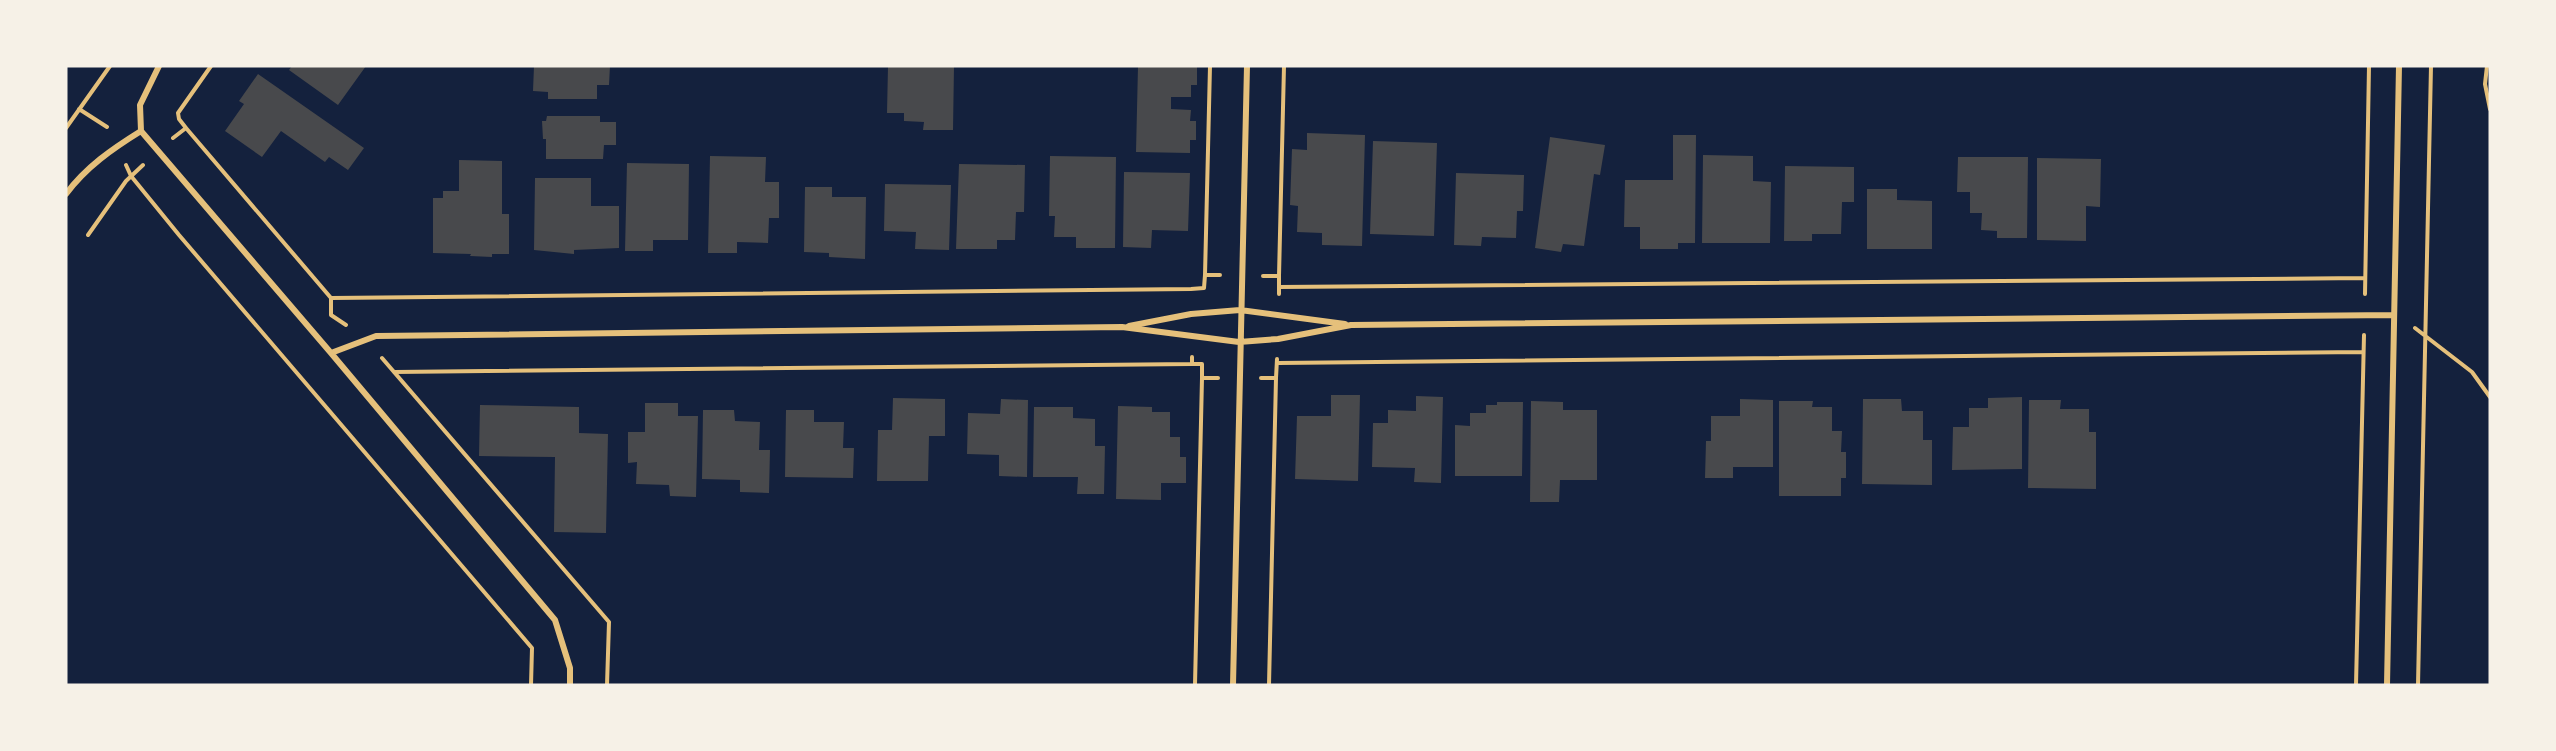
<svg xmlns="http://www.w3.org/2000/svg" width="2556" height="751" viewBox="0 0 2556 751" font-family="'Nunito Sans',sans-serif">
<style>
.building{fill:#48494c}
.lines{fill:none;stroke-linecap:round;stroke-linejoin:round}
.path{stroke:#e5c07b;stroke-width:4}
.minor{stroke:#e5c07b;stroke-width:6}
</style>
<rect width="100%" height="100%" fill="#14213d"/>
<!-- building -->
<path class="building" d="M292 66H366L338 105 289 70Z
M534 66H610L609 85H597V99H548V92L533 91Z
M888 66H954L953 130H923L924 122 904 121V113H887Z
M1138 66H1197V85H1191V97H1171V109L1191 110 1190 121H1196V140H1190V153L1136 152Z
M258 74 364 148 348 170 329 157 325 162 281 131 262 157 225 131 244 104 239 101Z
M547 116H600V122H616V145H604L603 159H546V139H543L542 121H546Z
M1307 133 1365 135 1362 246 1322 245V233L1297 232 1298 206 1290 205 1292 149 1307 150Z
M1673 135H1696L1695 243H1678V249H1640V227H1624L1625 180H1673Z
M1550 137 1605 145 1600 175 1594 174 1584 246 1563 244 1561 252 1535 248Z
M1373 141 1437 143 1434 236 1370 234Z
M1703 155 1753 156V181L1771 182 1770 243H1702Z
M710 156 766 157 765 182H779V218H769L768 243 737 242V253H708Z
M1050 156 1116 157 1115 248H1076V237H1054L1055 216H1049Z
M1958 157H2028L2027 238H1997V231L1981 230 1982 213H1970V192H1957Z
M2037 158 2101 159 2100 207 2086 206V241L2037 240Z
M459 160 502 161V214H509V254H492V257L470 256 471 254 433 253V198H443V191H459Z
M627 163 689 164 688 240H653V251H625Z
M959 164 1025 165 1024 212H1016L1015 240H997V249H956Z
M1785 166 1854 167V202H1842L1841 234H1812V241H1784Z
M1124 172 1190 173 1188 231 1152 230 1151 248 1123 247Z
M1456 173 1524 175 1523 211H1517L1516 238 1482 237 1481 246 1454 245Z
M535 178H591V206H619V248L574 250V254L534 250Z
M885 184 951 185 949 250 915 249 916 232 884 231Z
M805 187H832V197H866L865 259 829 257V253L804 252Z
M1867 189H1897V200L1932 201V249H1867Z
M1331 395H1360L1358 481 1295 479 1297 416H1331Z
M1416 396 1443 397 1441 483 1414 482 1415 468 1372 467 1373 423H1388V410L1416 411Z
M2022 397V469L1952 470 1953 427H1969V408H1988V398Z
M893 398 945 399V436H929L928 481H877L878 430H892Z
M1001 399 1028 400 1027 477 999 476V455L967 454 968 413 1000 414Z
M1740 399 1773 400V467H1733V478H1705L1706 441H1711V416H1740Z
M1863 399H1901L1902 411H1923V440H1932V485L1862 484Z
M2029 400H2061L2060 409H2089V432H2096V489L2028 488Z
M1531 401 1563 402V410H1597V480H1560L1559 502H1530Z
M1779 401H1813L1812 407H1832V431H1842L1841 452H1846V478H1841V496H1779Z
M1497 402H1523L1522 476H1455V425L1470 426V413H1486V405H1497Z
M645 403H678V416H698L696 497 670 496 669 485 636 484 637 462 628 463V432H645Z
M480 405 579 407V433L608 434 606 533 554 532 555 457 479 456Z
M1118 406 1152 407V412H1170V437H1180V457H1186V483H1161V500L1116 499Z
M1034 407H1073V418L1095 419V446H1105L1104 494H1077L1078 477H1033Z
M703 410H734L735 421 760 422 759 450H770L769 493 740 492V480L702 479Z
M786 410H814V422H844L843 448H854L853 478 785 477Z"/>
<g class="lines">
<!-- path -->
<path class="path" d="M2487 66 2485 84 2490 109
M79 109 107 127
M66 128 110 66
M186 128 331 298
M173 138 186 128 179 119 178 113 211 66
M126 165 131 176 179 235 532 648 531 685
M88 235 126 181 143 165
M1205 275 1210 66
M1263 276H1279V294
M1279 276 1284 66
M1279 287 2365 278
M2365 294 2369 66
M346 325 331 315V298L1191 289 1204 288 1205 275H1220
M2415 328 2472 372 2490 397
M1192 357V364H1202V378H1218
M382 358 609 622 607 685
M1278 363 2363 352
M394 372 1192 364
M1261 378H1276L1277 359
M1195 685 1202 378
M1269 685 1276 378
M2356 685 2364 335
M2418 685 2431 66"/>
<!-- minor -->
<path class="minor" d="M141 131 331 353 555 620 570 668V685
M66 194C86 167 112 149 141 131L140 105 159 66
M1129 326 1191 314 1240 310 1345 324
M331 353 376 336 1122 327 1239 342 1278 339 1351 325 2394 315
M1233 685 1247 66
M2387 685 2399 66"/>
</g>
<!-- border -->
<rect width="2556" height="751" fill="none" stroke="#f6f1e7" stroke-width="135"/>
</svg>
